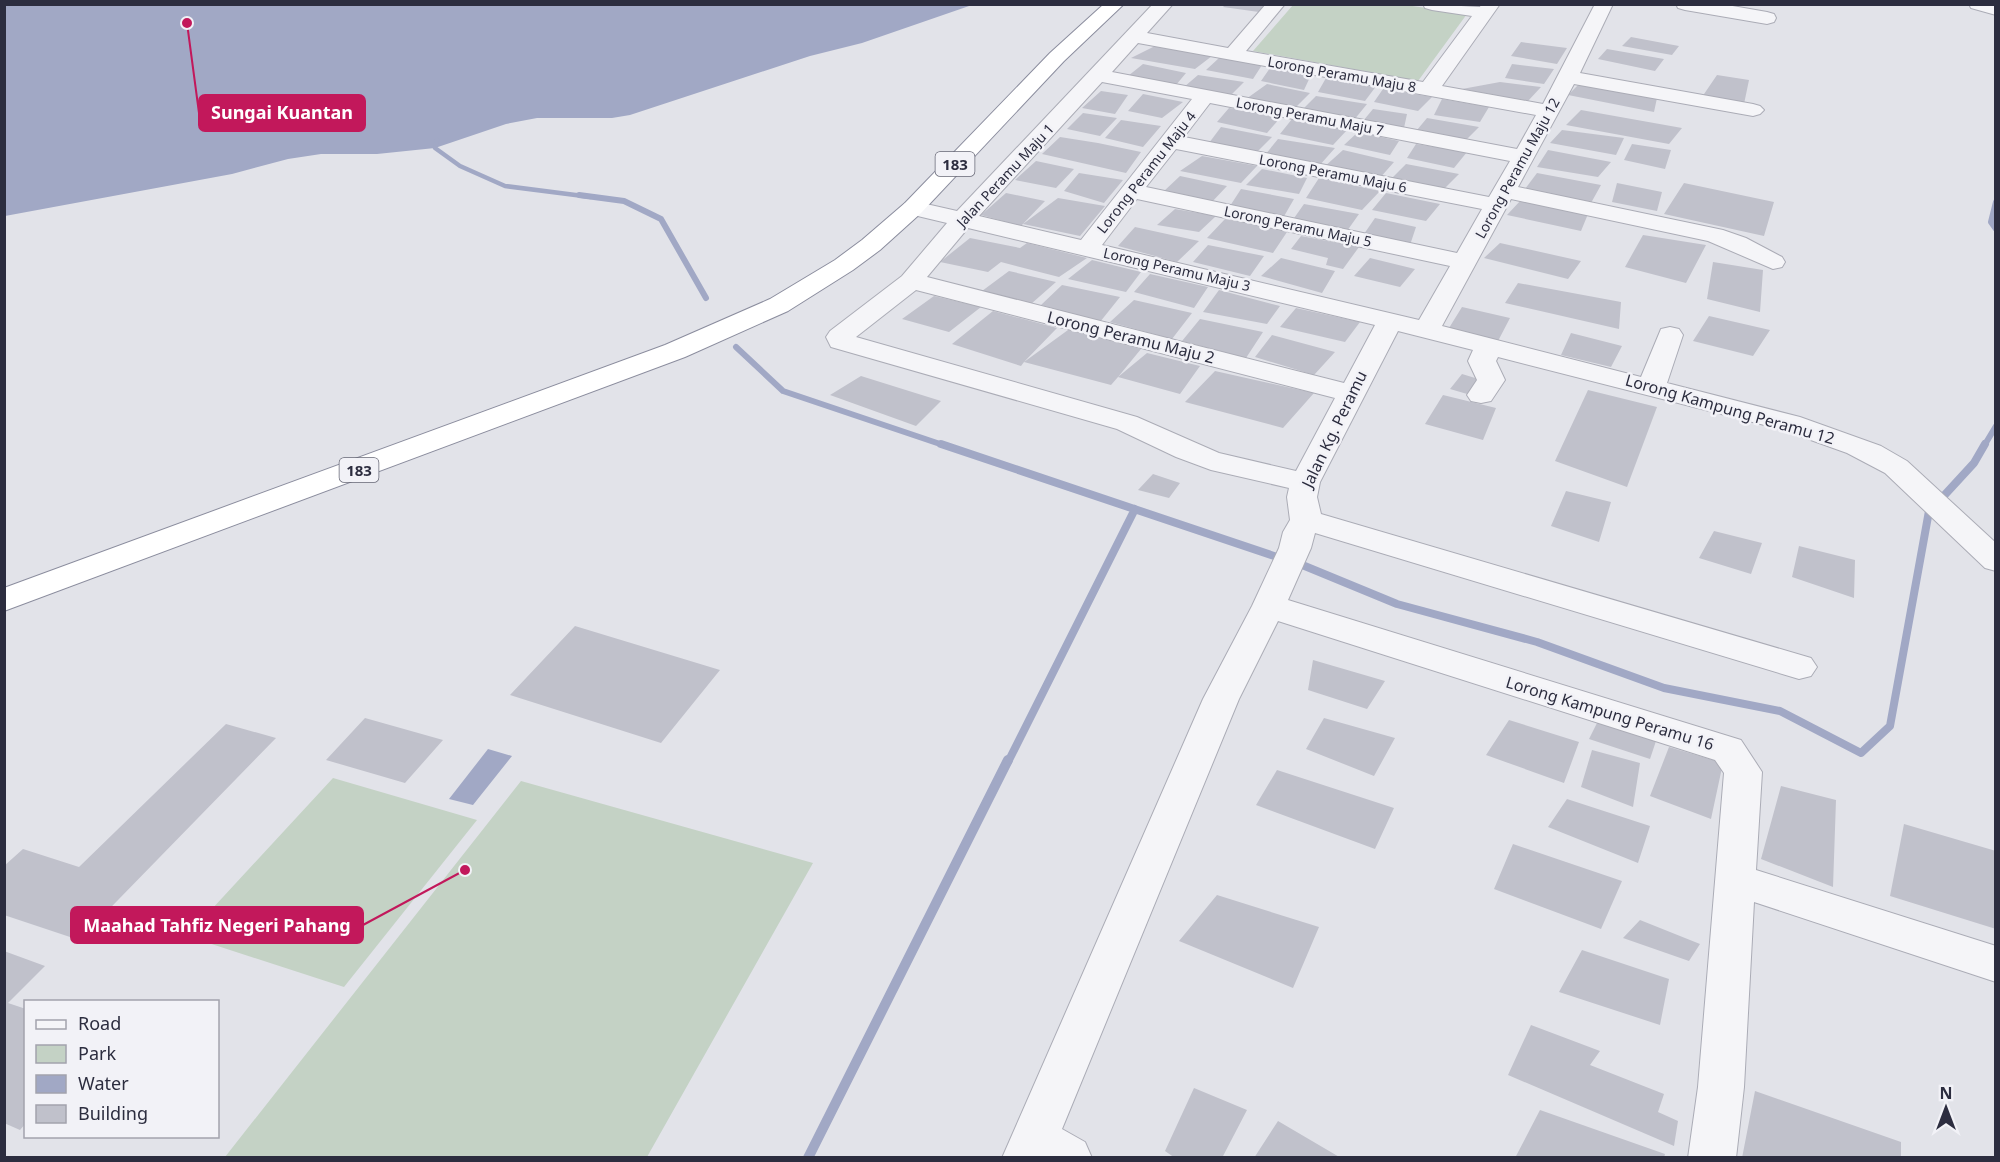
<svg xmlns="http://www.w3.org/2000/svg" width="2000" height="1162" viewBox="0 0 2000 1162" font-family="'Noto Sans',sans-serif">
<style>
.green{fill:#c4d2c5}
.water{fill:#a1a8c5}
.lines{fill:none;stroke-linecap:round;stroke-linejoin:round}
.stream-far3{stroke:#a1a8c5;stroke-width:4.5}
.stream-far2{stroke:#a1a8c5;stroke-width:6}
.stream-far1{stroke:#a1a8c5;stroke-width:8}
.stream{stroke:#a1a8c5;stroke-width:10}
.building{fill:#c0c1cb}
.minor-casing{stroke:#abacb6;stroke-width:2}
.highway-casing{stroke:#8b8d9e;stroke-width:2}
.minor{fill:#f5f5f8;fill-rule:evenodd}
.highway{fill:#fff;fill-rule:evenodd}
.labels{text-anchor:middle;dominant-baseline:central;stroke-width:5;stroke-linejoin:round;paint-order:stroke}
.far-street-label{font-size:14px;fill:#2c2d3f;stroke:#f2f2f7}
.shield{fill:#f2f2f7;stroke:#676876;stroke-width:1.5}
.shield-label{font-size:15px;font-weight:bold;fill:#2c2d3f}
.street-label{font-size:16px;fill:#2c2d3f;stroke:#f2f2f7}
.leader{fill:none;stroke:#c2185b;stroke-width:2}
.callout-dot{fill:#c2185b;stroke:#f2f2f7;stroke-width:2}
.callout{fill:#c2185b;stroke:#c2185b;stroke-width:2}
.callout-label{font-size:18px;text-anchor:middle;font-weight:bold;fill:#fff}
</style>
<rect width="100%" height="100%" fill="#e2e3e9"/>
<!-- green -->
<path class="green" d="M1399 4 1467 14 1418 81 1253 51 1293 5Z
M333 778 477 820 344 987 187 936Z
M521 781 813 863 647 1157H225Z"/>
<!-- water -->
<path class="water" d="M5 4H972V5L862 43 810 56 630 115 612 118H537L506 124 435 148 377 154H321L288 159 232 174 5 216Z
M488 749 512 756 473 805 449 799Z"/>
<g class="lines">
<!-- stream-far3 -->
<path class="stream-far3" d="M437 140 435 148 460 166 505 186 591 197"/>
<!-- stream-far2 -->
<path class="stream-far2" d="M579 195 624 201 661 219 706 298
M1996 202 1991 222 1996 229
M736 347 783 391 946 446
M1984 446 1996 426"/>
<!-- stream-far1 -->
<path class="stream-far1" d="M941 444 1283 559
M1940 500 1974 463 1985 444
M1295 562 1397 604 1537 642 1664 688 1780 711 1861 753 1890 726 1929 511
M1008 762 1135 509"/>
<!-- stream -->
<path class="stream" d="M808 1158 1008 760"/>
</g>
<!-- building -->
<path class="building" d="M1225 5H1264L1259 12 1223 7Z
M1631 37 1679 46 1672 55 1622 46Z
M1521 42 1567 48 1557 64 1511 56Z
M1155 46 1212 56 1195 69 1131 58Z
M1607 49 1664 59 1655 71 1598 59Z
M1219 58 1262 65 1253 79 1206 70Z
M1143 64 1186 73 1176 85 1128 76Z
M1512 64 1554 69 1544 84 1505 78Z
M1270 68 1311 75 1304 90 1261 81Z
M1198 75 1244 82 1230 96 1184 87Z
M1717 75 1749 80 1744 104 1702 97Z
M1326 78 1377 85 1365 101 1318 92Z
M1500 82 1541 87 1528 101 1462 89Z
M1267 84 1310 93 1295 108 1246 99Z
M1579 84 1657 98 1654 112 1568 95Z
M1383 89 1432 97 1418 111 1374 102Z
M1101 91 1128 95 1115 114 1082 108Z
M1143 94 1183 102 1162 118 1128 111Z
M1316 96 1367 104 1354 120 1303 109Z
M1442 99 1489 107 1480 122 1434 115Z
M1229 108 1281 117 1267 133 1217 122Z
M1373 109 1407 114 1404 128 1363 121Z
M1581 110 1682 128 1669 144 1566 125Z
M1083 113 1117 118 1100 136 1067 129Z
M1427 118 1479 127 1465 141 1417 130Z
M1292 119 1348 129 1333 145 1280 134Z
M1121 120 1161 126 1143 147 1105 138Z
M1221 127 1272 137 1255 154 1209 143Z
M1562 130 1624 138 1616 155 1550 143Z
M1358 132 1399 141 1390 155 1344 145Z
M1060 137 1098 143 1141 152 1126 173 1042 154Z
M1278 139 1335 148 1319 166 1265 155Z
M1416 144 1467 152 1454 168 1407 158Z
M1632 144 1671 150 1665 169 1624 160Z
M1343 150 1394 162 1379 179 1323 168Z
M1548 150 1611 162 1598 177 1537 167Z
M1202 156 1257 166 1241 183 1180 171Z
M1036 161 1074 169 1056 188 1015 180Z
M1406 164 1459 174 1441 192 1391 179Z
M1262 169 1307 178 1299 194 1246 185Z
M1079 173 1123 180 1104 203 1064 191Z
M1537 173 1601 185 1591 203 1525 189Z
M1180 176 1227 186 1211 203 1163 192Z
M1319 178 1380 191 1362 210 1306 198Z
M1617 183 1662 192 1657 211 1612 202Z
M1684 183 1774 202 1764 236 1664 214Z
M1241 189 1294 199 1283 218 1230 206Z
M1006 193 1045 201 1021 226 981 215Z
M1386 193 1440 204 1426 221 1372 210Z
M1058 198 1105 206 1080 236 1023 224Z
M1521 200 1588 214 1581 231 1507 215Z
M1304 204 1359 214 1347 231 1292 221Z
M1175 209 1216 216 1199 232 1157 225Z
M1375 218 1416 227 1410 245 1364 234Z
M1225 219 1287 232 1273 253 1207 238Z
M1135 227 1199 241 1177 262 1118 246Z
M1643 235 1706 245 1686 283 1625 267Z
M1301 236 1359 247 1343 269 1326 265 1328 258 1291 249Z
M970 238 1020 248 1027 243 1087 258 1059 277 1001 262 988 272 940 262Z
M1500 243 1581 261 1568 279 1484 258Z
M1208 245 1264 256 1250 276 1193 262Z
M1281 258 1335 271 1322 293 1261 276Z
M1370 258 1415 269 1400 287 1354 276Z
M1092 260 1141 272 1126 292 1068 279Z
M1713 262 1763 270 1760 312 1707 299Z
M1009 271 1056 282 1031 304 982 291Z
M1150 274 1208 287 1194 308 1134 292Z
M1518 283 1621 302 1619 329 1505 303Z
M1062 285 1120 297 1100 322 1041 305Z
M1219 290 1280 306 1267 324 1203 312Z
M934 296 981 307 949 332 902 319Z
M1134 300 1192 313 1172 339 1110 322Z
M1462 307 1510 318 1498 341 1449 328Z
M1296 308 1360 322 1345 342 1280 327Z
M993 311 1057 328 1024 362 1068 330 1141 349 1118 377 1147 353 1200 366 1180 394 1118 377 1111 385 1024 362 1021 366 952 344Z
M1709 316 1770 330 1753 356 1693 341Z
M1200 319 1263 332 1246 358 1182 341Z
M1571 333 1622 346 1611 367 1561 355Z
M1272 335 1335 352 1314 375 1255 357Z
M1215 371 1314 393 1283 428 1185 402Z
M1462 374 1485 381 1474 396 1450 389Z
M861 376 941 401 916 426 830 395Z
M1588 390 1657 407 1627 487 1555 461Z
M1443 395 1496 408 1483 440 1425 424Z
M1153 474 1180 483 1169 498 1138 490Z
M1566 491 1611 502 1599 542 1551 526Z
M1714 531 1762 543 1751 574 1699 558Z
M1799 546 1855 560 1854 598 1792 577Z
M575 626 720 670 661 743 510 695Z
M1313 660 1385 681 1367 709 1308 690Z
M365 718 443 740 405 783 326 760Z
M1324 718 1395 738 1374 776 1306 749Z
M1509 720 1579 742 1564 783 1486 755Z
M1598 721 1656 741 1650 759 1589 739Z
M226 724 276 738 79 940 4 915V866L23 849 79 867Z
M1669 747 1723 763 1711 819 1650 796Z
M1592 750 1640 763 1633 807 1581 787Z
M1277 770 1394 808 1375 849 1256 805Z
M1781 786 1836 800 1833 887 1761 859Z
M1567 799 1650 826 1638 863 1548 827Z
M1904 824 1996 851V929L1890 896Z
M1513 844 1622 881 1601 929 1494 889Z
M1217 895 1319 927 1293 988 1179 941Z
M1640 920 1700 944 1689 961 1623 938Z
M1582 950 1669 979 1660 1025 1559 992Z
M4 951 45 966 8 1003 26 1009V1123L20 1130 4 1123Z
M1531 1025 1600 1051 1590 1065 1664 1094 1658 1112 1678 1121 1674 1146 1508 1075Z
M1194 1088 1247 1110 1222 1158H1175L1165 1151Z
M1755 1091 1901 1142V1158H1742Z
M1540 1110 1665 1154 1664 1158H1515Z
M1278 1121 1341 1158H1254Z"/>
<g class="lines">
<defs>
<path id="minor" d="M1153 4H1173L1147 33 1228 48 1266 4H1285L1246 51 1423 82 1472 16 1432 10 1425 8 1423 4 1480 7 1481 4H1500L1442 86 1543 104 1595 4H1613L1580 73 1753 104 1760 106 1764 110 1760 114 1753 116 1574 84 1518 187 1723 230 1746 238 1782 257 1785 262 1782 267 1773 269 1708 241 1511 199 1442 326 1641 377 1661 329 1670 327 1679 329 1683 335 1667 383 1800 417 1881 446 1907 461 1996 543V571L1985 568 1885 473 1847 453 1780 429 1498 357 1496 361 1505 380 1491 401 1481 403 1471 401 1467 395 1477 380 1468 361 1473 350 1398 331 1320 482 1317 497 1321 514 1811 658 1817 667 1811 676 1799 679 1315 533 1311 548 1288 600 1741 740 1762 772 1756 870 1996 946V982L1754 902 1744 1087 1736 1158H1688L1698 1087 1724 773 1715 760 1278 621 1239 699 1062 1129 1085 1142 1092 1158H1002L1203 699 1252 606 1279 548 1283 532 1290 520 1287 497 1289 488 1211 470 1176 457 1117 429 831 347 826 337 830 331 902 276 947 223 905 213 901 208 905 203 913 201 957 211ZM1138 43 1536 115 1517 149 1112 72ZM1102 82 1192 99 1081 240 979 216ZM1210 103 1510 161 1489 197 1184 137ZM1176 149 1482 209 1457 253 1146 187ZM1137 199 1450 266 1419 320 1102 245ZM968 228 1375 325 1344 383 927 277ZM916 290 1335 398 1296 471 1219 453 1137 417 856 337Z
M1676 4H1721L1767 12 1774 14 1776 18 1774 22 1767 24 1685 10 1678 8Z
M1969 4H1996V15L1971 8Z"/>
<path id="highway" d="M1104 4H1124L1064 61 921 213 880 250 853 270 788 311 685 357 4 611V588L665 345 770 299 835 260 862 240 905 203 1050 53Z"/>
</defs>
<!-- minor casing -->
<use href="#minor" class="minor-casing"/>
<!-- highway casing -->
<use href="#highway" class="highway-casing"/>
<!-- minor -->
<use href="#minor" class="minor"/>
<!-- highway -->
<use href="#highway" class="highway"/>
</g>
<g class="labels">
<!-- far-street labels -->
<g class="far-street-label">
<text transform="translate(1342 74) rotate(10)">Lorong Peramu Maju 8</text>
<text transform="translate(1310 116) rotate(11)">Lorong Peramu Maju 7</text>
<text transform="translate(1517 168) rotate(-61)">Lorong Peramu Maju 12</text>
<text transform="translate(1146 172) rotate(-52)">Lorong Peramu Maju 4</text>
<text transform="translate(1333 173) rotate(11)">Lorong Peramu Maju 6</text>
<text transform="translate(1005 175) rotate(-47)">Jalan Peramu Maju 1</text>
<text transform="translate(1298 226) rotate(12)">Lorong Peramu Maju 5</text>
<text transform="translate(1177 269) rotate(13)">Lorong Peramu Maju 3</text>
</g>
<!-- shield labels -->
<g class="shield">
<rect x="935.5" y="152" width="39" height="24" rx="4.5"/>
<rect x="339.5" y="458" width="39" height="24" rx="4.5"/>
</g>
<g class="shield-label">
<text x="955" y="164">183</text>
<text x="359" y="470">183</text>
</g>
<!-- street labels -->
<g class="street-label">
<text transform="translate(1131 337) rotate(14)">Lorong Peramu Maju 2</text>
<text transform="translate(1730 409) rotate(16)">Lorong Kampung Peramu 12</text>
<text transform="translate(1334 429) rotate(-64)">Jalan Kg. Peramu</text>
<text transform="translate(1610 713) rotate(17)">Lorong Kampung Peramu 16</text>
</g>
</g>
<!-- callouts -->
<path class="leader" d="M187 23L199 113M465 870L363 925"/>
<g class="callout-dot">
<circle cx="187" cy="23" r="6"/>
<circle cx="465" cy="870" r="6"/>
</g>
<g class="callout">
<rect x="199" y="95" width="166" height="36" rx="6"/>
<rect x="71" y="907" width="292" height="36" rx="6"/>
</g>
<g class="callout-label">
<text x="282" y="119">Sungai Kuantan</text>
<text x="217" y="932">Maahad Tahfiz Negeri Pahang</text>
</g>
<!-- border -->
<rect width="2000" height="1162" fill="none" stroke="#2c2d3f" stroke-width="12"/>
<!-- legend -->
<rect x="24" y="1000" width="195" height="138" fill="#f2f2f7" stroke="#a3a3ad" stroke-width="1.5"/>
<rect x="36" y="1020" width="30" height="9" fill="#f5f5f8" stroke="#a3a3ad" stroke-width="1.5"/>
<text x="78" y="1030" font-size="18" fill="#2c2d3f">Road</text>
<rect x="36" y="1045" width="30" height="18" fill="#c4d2c5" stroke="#a3a3ad" stroke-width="1.5"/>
<text x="78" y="1060" font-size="18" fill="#2c2d3f">Park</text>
<rect x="36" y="1075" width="30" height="18" fill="#a1a8c5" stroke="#a3a3ad" stroke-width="1.5"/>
<text x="78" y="1090" font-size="18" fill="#2c2d3f">Water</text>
<rect x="36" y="1105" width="30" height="18" fill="#c0c1cb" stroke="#a3a3ad" stroke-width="1.5"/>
<text x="78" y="1120" font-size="18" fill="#2c2d3f">Building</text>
<!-- north arrow -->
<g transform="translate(1946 1108)" stroke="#f2f2f7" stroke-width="4.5" paint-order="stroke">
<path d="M0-4.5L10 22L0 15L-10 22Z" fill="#2c2d3f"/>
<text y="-9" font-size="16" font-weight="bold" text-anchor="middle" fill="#2c2d3f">N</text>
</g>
</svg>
